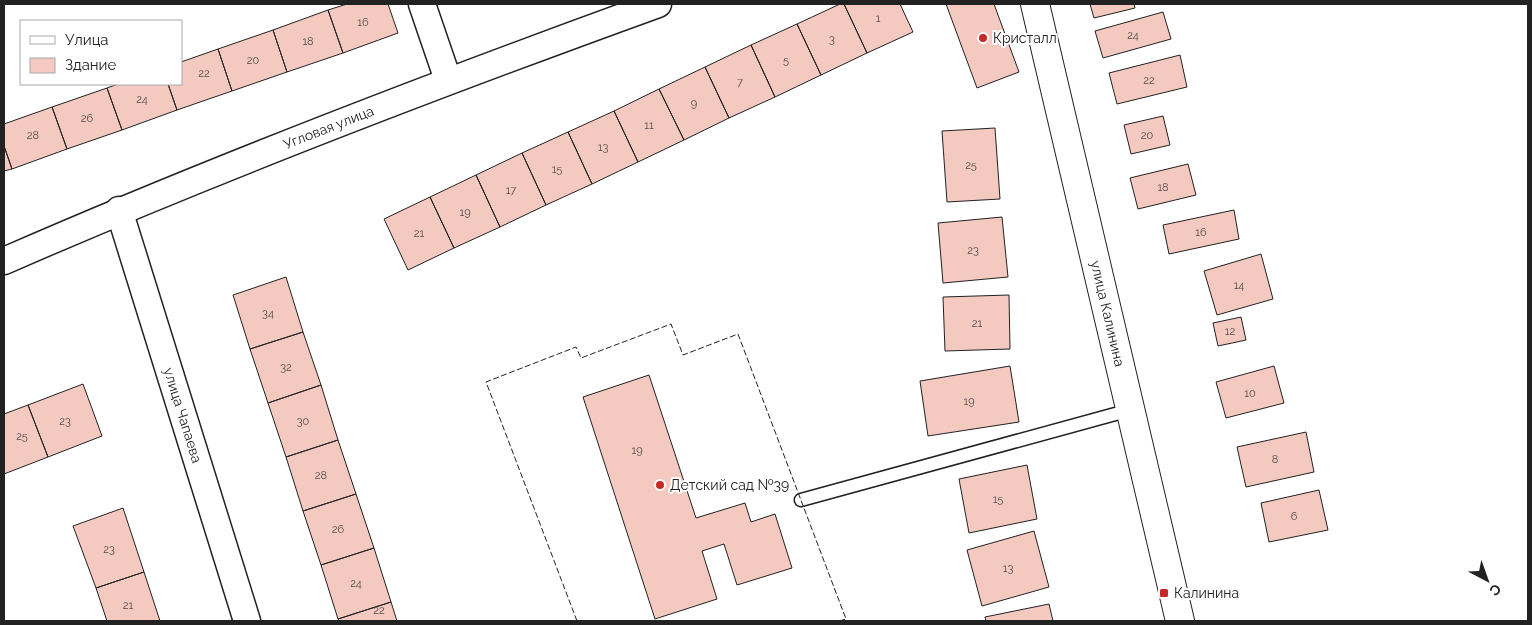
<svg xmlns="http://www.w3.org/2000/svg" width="1532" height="625" viewBox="0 0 1532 625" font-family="Raleway,sans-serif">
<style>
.building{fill:#f3c9c0;stroke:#222}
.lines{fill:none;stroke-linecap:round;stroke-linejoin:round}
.service-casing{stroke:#222;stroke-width:15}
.minor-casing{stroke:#222;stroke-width:29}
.tertiary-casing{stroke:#222;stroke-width:30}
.service{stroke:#fff;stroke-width:12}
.minor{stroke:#fff;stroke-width:26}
.tertiary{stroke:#fff;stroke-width:28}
.fence{stroke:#222;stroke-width:1;stroke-dasharray:6 2.5;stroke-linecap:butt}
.poi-dot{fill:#c62828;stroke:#fff;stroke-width:2}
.labels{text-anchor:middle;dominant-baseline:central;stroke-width:4;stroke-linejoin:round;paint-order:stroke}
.number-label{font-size:11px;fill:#564c4a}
.poi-label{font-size:14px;fill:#222;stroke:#fff;text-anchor:start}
.street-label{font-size:14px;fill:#222;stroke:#fff}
</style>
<rect width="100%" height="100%" fill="#fff"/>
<!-- building -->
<path class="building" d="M347 4H388L398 33 343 53 328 10Z
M840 4H844L867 53 821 75 797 24Z
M844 4H900L913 32 867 53Z
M946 4H994L1019 72 977 88Z
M1090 4H1134L1135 8 1094 18Z
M328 10 343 53 287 72 273 30Z
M1163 12 1171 39 1103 58 1095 31Z
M797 24 821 75 775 97 751 45Z
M273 30 287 72 232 91 218 49Z
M751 45 775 97 729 118 705 67Z
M218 49 232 91 177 110 168 84H181V62Z
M1180 55 1187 87 1117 104 1109 73Z
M705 67 729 118 684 140 659 89Z
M118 84H168L177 110 122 130 107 88Z
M107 88 122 130 67 149 52 107Z
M659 89 684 140 638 162 614 111Z
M52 107 67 149 12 169 4 146V124Z
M614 111 638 162 592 184 568 132Z
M1163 116 1170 145 1131 154 1124 125Z
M995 128 1000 199 947 202 942 131Z
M568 132 592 184 546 205 522 153Z
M4 146 12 169 4 171Z
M522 153 546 205 500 227 476 175Z
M1188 164 1196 195 1138 209 1130 178Z
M476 175 500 227 454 248 430 197Z
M430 197 454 248 408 270 384 219Z
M1234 210 1239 239 1169 254 1163 225Z
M1002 217 1008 277 943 283 938 223Z
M1261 254 1273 299 1217 315 1204 271Z
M286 277 303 332 250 349 233 295Z
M1009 295 1010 349 945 351 943 297Z
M1241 317 1246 340 1218 346 1213 323Z
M303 332 321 385 268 403 250 349Z
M1010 366 1019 422 928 436 920 381Z
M1274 366 1284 403 1226 418 1216 382Z
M649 375 696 518 745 503 751 522 775 514 792 568 737 585 724 544 702 551 717 599 655 619 583 397Z
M83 384 102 436 48 457 28 405Z
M321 385 338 440 286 457 268 403Z
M28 405 48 457 4 474V414Z
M1306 432 1314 472 1246 487 1237 447Z
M338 440 356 494 303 511 286 457Z
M1027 465 1037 519 969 533 959 479Z
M1319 490 1328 530 1269 542 1261 503Z
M356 494 374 548 321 565 303 511Z
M123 508 144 572 96 588 73 526Z
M1034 531 1049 587 982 606 967 550Z
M374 548 391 602 338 619 321 565Z
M144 572 160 621H107L96 588Z
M391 602 397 621H339L338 619Z
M1049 604 1053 621H986L985 617Z"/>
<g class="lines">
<defs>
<path id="service" d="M801 500 1130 410"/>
<g id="minor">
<path d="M422 4 448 80"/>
<path id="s1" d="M119 210 247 621"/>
<path id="s2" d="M4 261C219 167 437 84 658 4"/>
</g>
<g id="tertiary">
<path id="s3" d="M1035 4 1180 621"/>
</g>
</defs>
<!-- service casing -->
<use href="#service" class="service-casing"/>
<!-- minor casing -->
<use href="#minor" class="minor-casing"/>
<!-- tertiary casing -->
<use href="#tertiary" class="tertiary-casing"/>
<!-- service -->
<use href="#service" class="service"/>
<!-- minor -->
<use href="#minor" class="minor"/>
<!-- tertiary -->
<use href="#tertiary" class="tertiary"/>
<!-- fence -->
<path class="fence" d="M577 621 486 382 576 347 581 358 671 324 683 355 738 334 846 619 839 621"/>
</g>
<!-- markers -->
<g class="poi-dot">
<circle cx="983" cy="38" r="5"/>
<circle cx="660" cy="485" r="5"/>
<rect x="1159" y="588" width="10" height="10" rx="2.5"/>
</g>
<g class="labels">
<!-- number labels -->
<g class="number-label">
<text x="878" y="18">1</text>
<text x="363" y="22">16</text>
<text x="1133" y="35">24</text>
<text x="832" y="39">3</text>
<text x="308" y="41">18</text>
<text x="253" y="60">20</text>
<text x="786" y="60">5</text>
<text x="204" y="73">22</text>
<text x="1149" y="80">22</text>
<text x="740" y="82">7</text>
<text x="142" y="99">24</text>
<text x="694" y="103">9</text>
<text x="87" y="118">26</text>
<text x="649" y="125">11</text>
<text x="33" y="135">28</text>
<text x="1147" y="135">20</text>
<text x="603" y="147">13</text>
<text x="971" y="165">25</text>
<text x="557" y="169">15</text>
<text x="1163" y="187">18</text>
<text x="511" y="190">17</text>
<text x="465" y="212">19</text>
<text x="1201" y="232">16</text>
<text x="419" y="233">21</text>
<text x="973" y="250">23</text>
<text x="1239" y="285">14</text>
<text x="268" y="313">34</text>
<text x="977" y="323">21</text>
<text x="1230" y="331">12</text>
<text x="286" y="367">32</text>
<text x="1250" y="393">10</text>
<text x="969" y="401">19</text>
<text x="65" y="421">23</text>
<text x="303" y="421">30</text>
<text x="22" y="436">25</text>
<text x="637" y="450">19</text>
<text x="1275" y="459">8</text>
<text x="321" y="475">28</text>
<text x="998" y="499">15</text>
<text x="1294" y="516">6</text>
<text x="338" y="529">26</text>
<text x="109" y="549">23</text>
<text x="1008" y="568">13</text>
<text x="356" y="583">24</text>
<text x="128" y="605">21</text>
<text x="379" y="610">22</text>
</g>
<!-- poi labels -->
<g class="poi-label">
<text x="993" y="38">Кристалл</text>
<text x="670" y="485">Детский сад №39</text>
<text x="1174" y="593">Калинина</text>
</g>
<!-- street labels -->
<g class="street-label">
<text stroke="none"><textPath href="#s2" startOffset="351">Угловая улица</textPath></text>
<text stroke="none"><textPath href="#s3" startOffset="318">улица Калинина</textPath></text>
<text stroke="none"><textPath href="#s1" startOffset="215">улица Чапаева</textPath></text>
</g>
</g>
<!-- border -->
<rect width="1532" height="625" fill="none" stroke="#222222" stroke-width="10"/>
<!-- legend -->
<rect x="20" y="20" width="162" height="65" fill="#ffffff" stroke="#a7a7a7"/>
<rect x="30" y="36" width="25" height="8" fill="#ffffff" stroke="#a7a7a7"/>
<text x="65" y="45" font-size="15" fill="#222222">Улица</text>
<rect x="30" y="58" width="25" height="15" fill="#f3c9c0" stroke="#a7a7a7"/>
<text x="65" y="70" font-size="15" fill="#222222">Здание</text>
<!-- north arrow -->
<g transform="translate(1487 580) rotate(139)" stroke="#ffffff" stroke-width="4" paint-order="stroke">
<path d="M0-4L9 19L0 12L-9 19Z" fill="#222222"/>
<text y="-8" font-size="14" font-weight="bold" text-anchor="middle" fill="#222222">С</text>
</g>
</svg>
